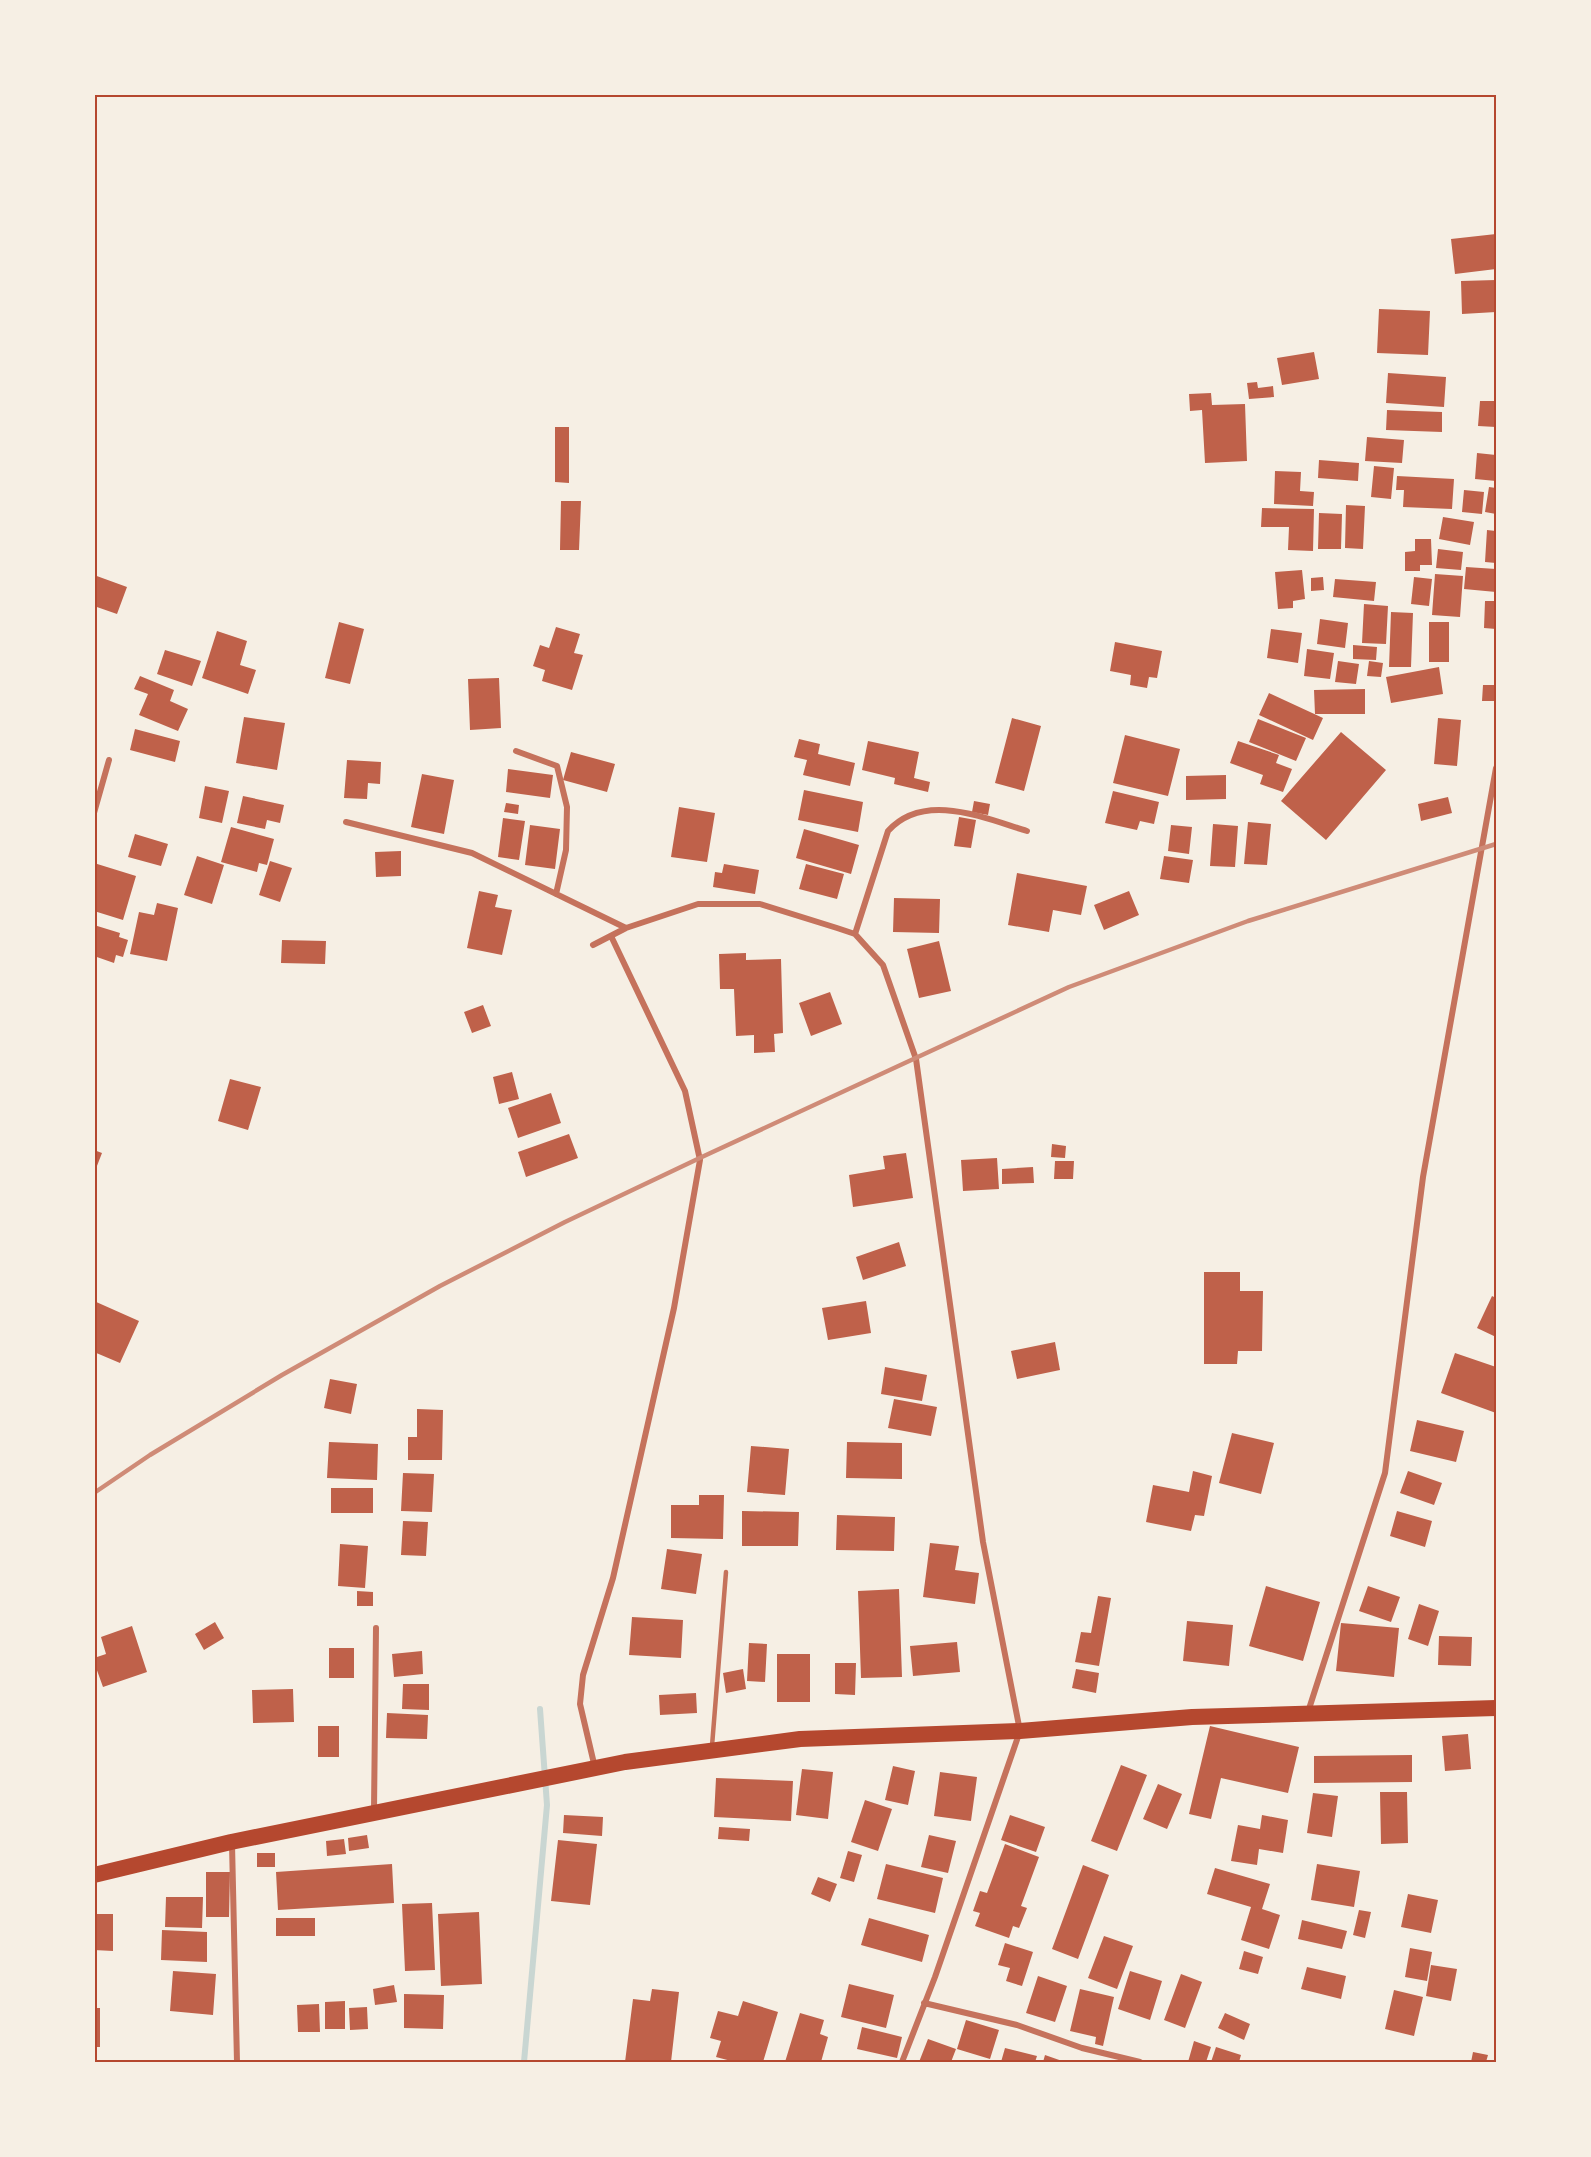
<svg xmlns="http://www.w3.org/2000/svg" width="1591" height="2157" viewBox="0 0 1591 2157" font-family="Figtree,sans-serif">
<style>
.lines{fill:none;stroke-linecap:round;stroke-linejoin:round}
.stream{stroke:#c9d6d2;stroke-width:6}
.building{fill:#bf614a}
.service{stroke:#c5725c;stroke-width:4.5}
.minor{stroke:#c5725c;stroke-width:6}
.trunk{stroke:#b5482f;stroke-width:16}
.rail{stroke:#cf8b77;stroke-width:4.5}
.neatline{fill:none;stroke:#b5482f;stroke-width:2}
</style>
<rect width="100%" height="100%" fill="#f6efe4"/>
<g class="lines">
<!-- stream -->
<path class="stream" d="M524 2062 547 1805 540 1709"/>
</g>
<!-- building -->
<path class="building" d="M1496 234V269L1455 274 1451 239Z
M1496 280V312L1462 314 1461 281Z
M1379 309 1430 311 1428 355 1377 353Z
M1314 352 1319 379 1282 385 1277 358Z
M1388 373 1446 377 1444 407 1386 403Z
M1257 382 1258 388 1273 386 1274 397 1249 399 1247 383Z
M1211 393 1212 405 1245 404 1247 461 1205 463 1202 410 1190 411 1189 394Z
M1480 401H1496V427L1478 426Z
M1387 410 1442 412V432L1386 430Z
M555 427H569V483L555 482Z
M1367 437 1404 440 1402 463 1365 461Z
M1477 453 1496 455V481L1475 479Z
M1319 460 1359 463 1358 481 1318 478Z
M1374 466 1394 468 1391 499 1371 497Z
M1275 471 1301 472 1300 491 1314 492 1313 506 1274 504Z
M1397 476 1454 479 1452 509 1403 507 1404 490H1396Z
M1489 487 1496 488V514L1485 512Z
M1464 490 1484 492 1482 514 1462 512Z
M561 501H581L579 550H560Z
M1346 505 1365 506 1363 549 1345 548Z
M1262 508 1314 509 1313 551 1288 550 1289 527H1261Z
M1319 513 1342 514 1341 549H1318Z
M1443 517 1474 522 1470 545 1439 539Z
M1487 530 1496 531V563L1485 562Z
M1415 539H1431L1432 565H1420V571H1405V552L1415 551Z
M1438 549 1463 552 1461 570 1436 568Z
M1466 567 1496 569V592L1464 589Z
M1302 570 1305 599 1293 601V608L1278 609 1275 572Z
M1435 574 1463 576 1460 617 1432 615Z
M94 575 127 587 117 614 94 606Z
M1323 577 1324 590 1311 591V578Z
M1414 577 1432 579 1429 606 1411 604Z
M1335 579 1376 582 1374 601 1333 597Z
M1485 601H1496V629L1484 628Z
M1364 604 1388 606 1386 644 1362 643Z
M1391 612 1413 613 1411 667H1389Z
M1320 619 1348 623 1345 648 1317 644Z
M339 622 364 629 350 684 325 678Z
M1429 622H1449V662H1429Z
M556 627 580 634 574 653 583 655 572 690 542 681 545 670 533 666 540 645 549 648Z
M1271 629 1302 633 1298 663 1267 658Z
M217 631 247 641 240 665 256 670 248 694 202 678Z
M1115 642 1162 651 1157 678 1149 677 1147 688 1130 685 1131 675 1110 671Z
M1353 645 1377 647 1376 660 1353 659Z
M1307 649 1334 653 1330 679 1304 676Z
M165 650 201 661 192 686 157 674Z
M1338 661 1359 664 1356 684 1335 682Z
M1369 661 1383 663 1381 677 1367 676Z
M1439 667 1443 694 1391 703 1386 677Z
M140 676 174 690 170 701 188 709 178 731 139 715 148 694 134 689Z
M499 678 501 728 470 730 468 679Z
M1483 685H1496V701H1482Z
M1365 689V714H1315L1314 690Z
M1269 693 1323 718 1313 740 1259 715Z
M244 717 285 723 277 770 236 763Z
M1012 718 1041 726 1024 791 995 783Z
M1438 718 1461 720 1457 766 1434 764Z
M1258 719 1306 738 1296 761 1249 742Z
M135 729 180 741 175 762 130 750Z
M1341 732 1386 770 1326 840 1281 801Z
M1125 735 1180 749 1168 796 1113 783Z
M799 739 820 744 818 754 855 763 850 786 803 775 807 760 794 757Z
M868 741 919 752 914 778 930 782 928 792 894 784 895 778 862 770Z
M1238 741 1279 755 1276 763 1292 769 1283 792 1260 784 1263 775 1230 763Z
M571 752 615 764 607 792 563 780Z
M347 760 381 762 380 784 368 783 367 799 344 798Z
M508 769 553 775 550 798 506 792Z
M422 774 454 780 444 834 411 827Z
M1226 775V799L1186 800V776Z
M205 786 229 791 222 823 199 818Z
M804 790 863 802 858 832 798 820Z
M1113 791 1159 802 1154 824 1140 821 1137 830 1105 823Z
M243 796 284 805 280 823 267 820 265 829 237 823Z
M1448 797 1452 813 1421 821 1418 804Z
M974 801 990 804 988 815 972 812Z
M506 803 519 805 518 814 504 812Z
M679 807 715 813 707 862 671 857Z
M959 817 976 820 971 848 954 846Z
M503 818 525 821 519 860 498 857Z
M1248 822 1271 824 1267 865 1244 864Z
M1213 824 1238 826 1235 867 1210 866Z
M530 825 560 829 555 869 525 865Z
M1171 825 1192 827 1189 854 1168 851Z
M231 827 274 839 267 865 259 863 257 872 221 862Z
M804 829 859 845 851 874 796 858Z
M135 834 168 844 161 866 128 857Z
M401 851V876L376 877 375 852Z
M197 856 224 865 212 904 184 895Z
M1164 856 1193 860 1189 883 1160 879Z
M270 861 292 868 280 902 259 895Z
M94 863 136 876 123 920 94 911Z
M724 864 759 870 755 894 713 887 715 872 722 873Z
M806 864 844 874 837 899 799 889Z
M1017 873 1087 886 1081 915 1053 910 1049 932 1008 925Z
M479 891 498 895 495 907 512 910 502 955 467 948Z
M1129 891 1139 915 1104 930 1094 905Z
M894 898 940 899 939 933 893 932Z
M157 903 178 908 167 961 130 954 139 912 154 915Z
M94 925 120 933 119 937 128 940 123 957 116 955 114 963 94 956Z
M282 940 326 941 325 964 281 963Z
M939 941 951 991 919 998 907 949Z
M746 953V960L781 959 783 1033 774 1034 775 1052 754 1053V1035L736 1036 734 989H720L719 954Z
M830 992 842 1024 811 1036 799 1003Z
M483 1005 491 1026 472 1033 464 1012Z
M512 1072 519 1099 499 1104 493 1077Z
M230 1079 261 1087 248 1130 218 1121Z
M551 1093 561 1123 518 1138 508 1108Z
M569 1134 578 1158 526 1177 518 1152Z
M1052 1144 1066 1146 1065 1158 1051 1157Z
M94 1150 102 1153 95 1171H94Z
M906 1153 913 1198 853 1207 849 1175 885 1169 883 1156Z
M997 1158 999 1189 963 1191 961 1160Z
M1055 1161H1074L1073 1179H1054Z
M1033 1167 1034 1183 1002 1184V1169Z
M899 1242 906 1266 863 1280 856 1257Z
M1204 1272H1240V1291H1263L1262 1351H1238L1237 1364H1204Z
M1492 1296 1496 1298V1337L1477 1328Z
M94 1301 139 1321 120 1363 94 1352Z
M866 1301 871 1333 828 1340 822 1308Z
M1055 1342 1060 1370 1017 1379 1011 1351Z
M1455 1353 1496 1367V1413L1441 1393Z
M885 1367 927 1375 922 1401 881 1394Z
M330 1379 357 1384 351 1414 324 1408Z
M894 1399 937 1407 931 1436 888 1428Z
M417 1409 443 1410 442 1460H408V1437H417Z
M1417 1420 1464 1431 1456 1462 1410 1451Z
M1232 1433 1274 1443 1261 1494 1219 1483Z
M329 1442 378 1444 377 1480 327 1478Z
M847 1442 902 1443V1479L846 1478Z
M751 1446 789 1449 785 1495 747 1492Z
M1193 1471 1212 1476 1204 1516 1195 1515 1191 1531 1146 1522 1153 1485 1189 1492Z
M1408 1471 1442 1483 1434 1505 1400 1493Z
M403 1473 434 1474 432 1512 401 1511Z
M331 1488H373V1513H331Z
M699 1495H724L723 1539 671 1538V1505H699Z
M742 1511 799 1512 798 1546H742Z
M1397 1511 1432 1521 1425 1547 1390 1536Z
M837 1515 895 1517 894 1551 836 1550Z
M403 1521 428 1522 426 1556 401 1555Z
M930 1543 959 1546 955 1570 979 1573 975 1604 923 1597Z
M340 1544 368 1546 365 1588 338 1586Z
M667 1549 702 1554 696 1594 661 1589Z
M1266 1586 1320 1602 1303 1661 1249 1646Z
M1368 1586 1400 1597 1391 1622 1359 1611Z
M899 1589 902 1677 861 1678 858 1591Z
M357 1591 373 1592V1606H357Z
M1098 1596 1111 1598 1099 1666 1075 1662 1081 1632 1091 1633Z
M1419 1604 1439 1611 1428 1646 1408 1639Z
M632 1617 683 1620 681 1658 629 1655Z
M1187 1621 1233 1625 1229 1666 1183 1661Z
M215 1622 224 1638 204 1650 195 1634Z
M1341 1623 1399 1628 1394 1677 1336 1671Z
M132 1626 147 1672 103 1687 94 1662V1658L106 1654 101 1637Z
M1439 1636 1472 1637 1471 1666 1438 1665Z
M957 1642 960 1672 913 1676 910 1646Z
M749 1643 767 1644 765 1682 747 1681Z
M329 1648H354V1678H329Z
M422 1651 423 1674 394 1677 392 1654Z
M777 1654H810V1702H777Z
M835 1663H856L855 1695 835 1694Z
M743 1669 746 1689 726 1693 723 1673Z
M1076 1669 1099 1673 1096 1693 1072 1688Z
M403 1684H429V1710L402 1709Z
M293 1689 294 1722 253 1723 252 1690Z
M696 1693 697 1713 660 1715 659 1695Z
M387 1713 428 1715 427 1739 386 1738Z
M318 1726H339V1757H318Z
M1210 1726 1299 1747 1288 1793 1221 1778 1211 1819 1189 1814Z
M1468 1734 1471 1769 1445 1771 1442 1736Z
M1412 1755V1782L1314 1783V1756Z
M1121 1765 1147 1775 1117 1851 1091 1841Z
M893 1766 915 1771 908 1805 885 1800Z
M802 1769 833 1772 828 1819 796 1815Z
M940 1772 977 1777 971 1821 934 1816Z
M716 1778 793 1781 791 1821 714 1817Z
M1158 1784 1182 1794 1167 1829 1143 1819Z
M1380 1792H1407L1408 1843 1381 1844Z
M1313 1793 1338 1796 1332 1837 1307 1833Z
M865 1800 892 1809 878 1851 851 1842Z
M564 1815 603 1817 602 1836 563 1833Z
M1010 1815 1045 1827 1036 1852 1001 1840Z
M1262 1815 1288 1820 1283 1853 1259 1849 1257 1865 1231 1861 1238 1825 1260 1829Z
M719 1827 750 1829 749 1841 718 1839Z
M367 1835 369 1848 349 1851 348 1838Z
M929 1835 956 1841 948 1873 921 1867Z
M344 1839 346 1854 327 1856 326 1841Z
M558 1840 597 1844 590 1905 551 1901Z
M1005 1844 1039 1857 1021 1906 1027 1908 1019 1928 1013 1926 1009 1938 975 1926 980 1913 973 1911 980 1891 987 1893Z
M848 1851 862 1855 854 1882 840 1878Z
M257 1853H275V1867H257Z
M392 1864 394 1903 278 1910 276 1872Z
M886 1864 943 1878 935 1913 877 1899Z
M1317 1864 1360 1871 1354 1907 1311 1900Z
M1083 1865 1109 1875 1078 1959 1052 1949Z
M1215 1868 1270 1884 1262 1909 1280 1915 1269 1949 1241 1940 1251 1907 1207 1894Z
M206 1872H230L229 1917H206Z
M818 1877 837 1884 830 1902 811 1894Z
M1408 1894 1438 1900 1431 1933 1401 1927Z
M166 1897H203L202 1928 165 1927Z
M432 1903 435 1970 405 1971 402 1904Z
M1359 1910 1371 1912 1365 1938 1353 1935Z
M479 1912 482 1984 441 1986 438 1914Z
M94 1914H113V1951L94 1950Z
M276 1918H315V1936H276Z
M869 1918 929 1935 922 1962 861 1945Z
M1302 1920 1347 1931 1342 1949 1298 1939Z
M162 1930 207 1932V1962L161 1960Z
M1104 1936 1133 1946 1117 1989 1088 1978Z
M1005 1943 1033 1952 1022 1986 1006 1981 1010 1968 998 1965Z
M1410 1948 1432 1952 1427 1981 1405 1977Z
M1244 1951 1263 1957 1258 1974 1239 1969Z
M1431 1965 1457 1969 1451 2001 1426 1996Z
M1307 1967 1346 1976 1341 1999 1301 1989Z
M173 1971 216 1974 213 2015 170 2011Z
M1130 1971 1162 1981 1150 2020 1118 2009Z
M1181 1974 1202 1982 1185 2028 1164 2020Z
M1038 1976 1067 1986 1055 2022 1026 2013Z
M849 1984 894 1995 886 2028 841 2017Z
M394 1985 397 2002 375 2005 373 1989Z
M652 1989 679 1992 671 2062H625L633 1999 650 2001Z
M1080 1989 1114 1997 1103 2046 1095 2044 1096 2037 1070 2031Z
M1394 1990 1423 1997 1414 2036 1385 2029Z
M404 1994 444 1995 443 2029 404 2028Z
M345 2001V2029H325V2002Z
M743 2001 778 2012 763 2062H735L716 2057 721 2041 710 2038 718 2011 738 2016Z
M319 2004 320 2032H298L297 2005Z
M367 2007 368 2029 350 2030 349 2008Z
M94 2008H100V2047H94Z
M800 2013 824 2020 820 2034 828 2037 821 2062H785Z
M1225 2013 1250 2024 1244 2040 1218 2028Z
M966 2020 999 2030 990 2059 957 2049Z
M862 2027 902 2037 897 2058 857 2049Z
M928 2039 956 2049 951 2062H919Z
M1194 2041 1211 2047 1206 2062H1188Z
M1216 2047 1241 2055 1239 2062H1211Z
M1005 2048 1037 2056 1035 2062H1001Z
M1473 2052 1488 2055 1486 2062H1471Z
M1045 2055 1065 2062H1043Z"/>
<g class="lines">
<!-- service -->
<path class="service" d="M712 1746 726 1572"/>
<!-- minor -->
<path class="minor" d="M516 751 557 766 567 807 566 850 556 894
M94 813 109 760
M346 822 472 853 626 928
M855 934 888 831C924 791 984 818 1027 831
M593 945 626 928 698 904H760L837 928 855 934 883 965 916 1059 983 1542 1020 1731 935 1977 902 2062
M1308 1712 1385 1473 1423 1177 1496 768
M595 1768 580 1704 583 1675 613 1578 674 1308 700 1160 685 1091 611 936
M374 1810 376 1628
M232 1844 237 2062
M924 2003 1017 2025 1082 2048 1140 2062"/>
<!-- trunk -->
<path class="trunk" d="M94 1875 231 1842 625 1762 800 1739 1020 1731 1192 1717 1496 1708"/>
<!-- rail -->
<path class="rail" d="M94 1493 150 1455 282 1375 440 1286 565 1222 704 1156 1069 987 1248 921 1496 844"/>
</g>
<!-- border -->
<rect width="1591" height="2157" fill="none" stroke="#f6efe4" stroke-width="192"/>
<rect x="96" y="96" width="1399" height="1965" class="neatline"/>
</svg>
